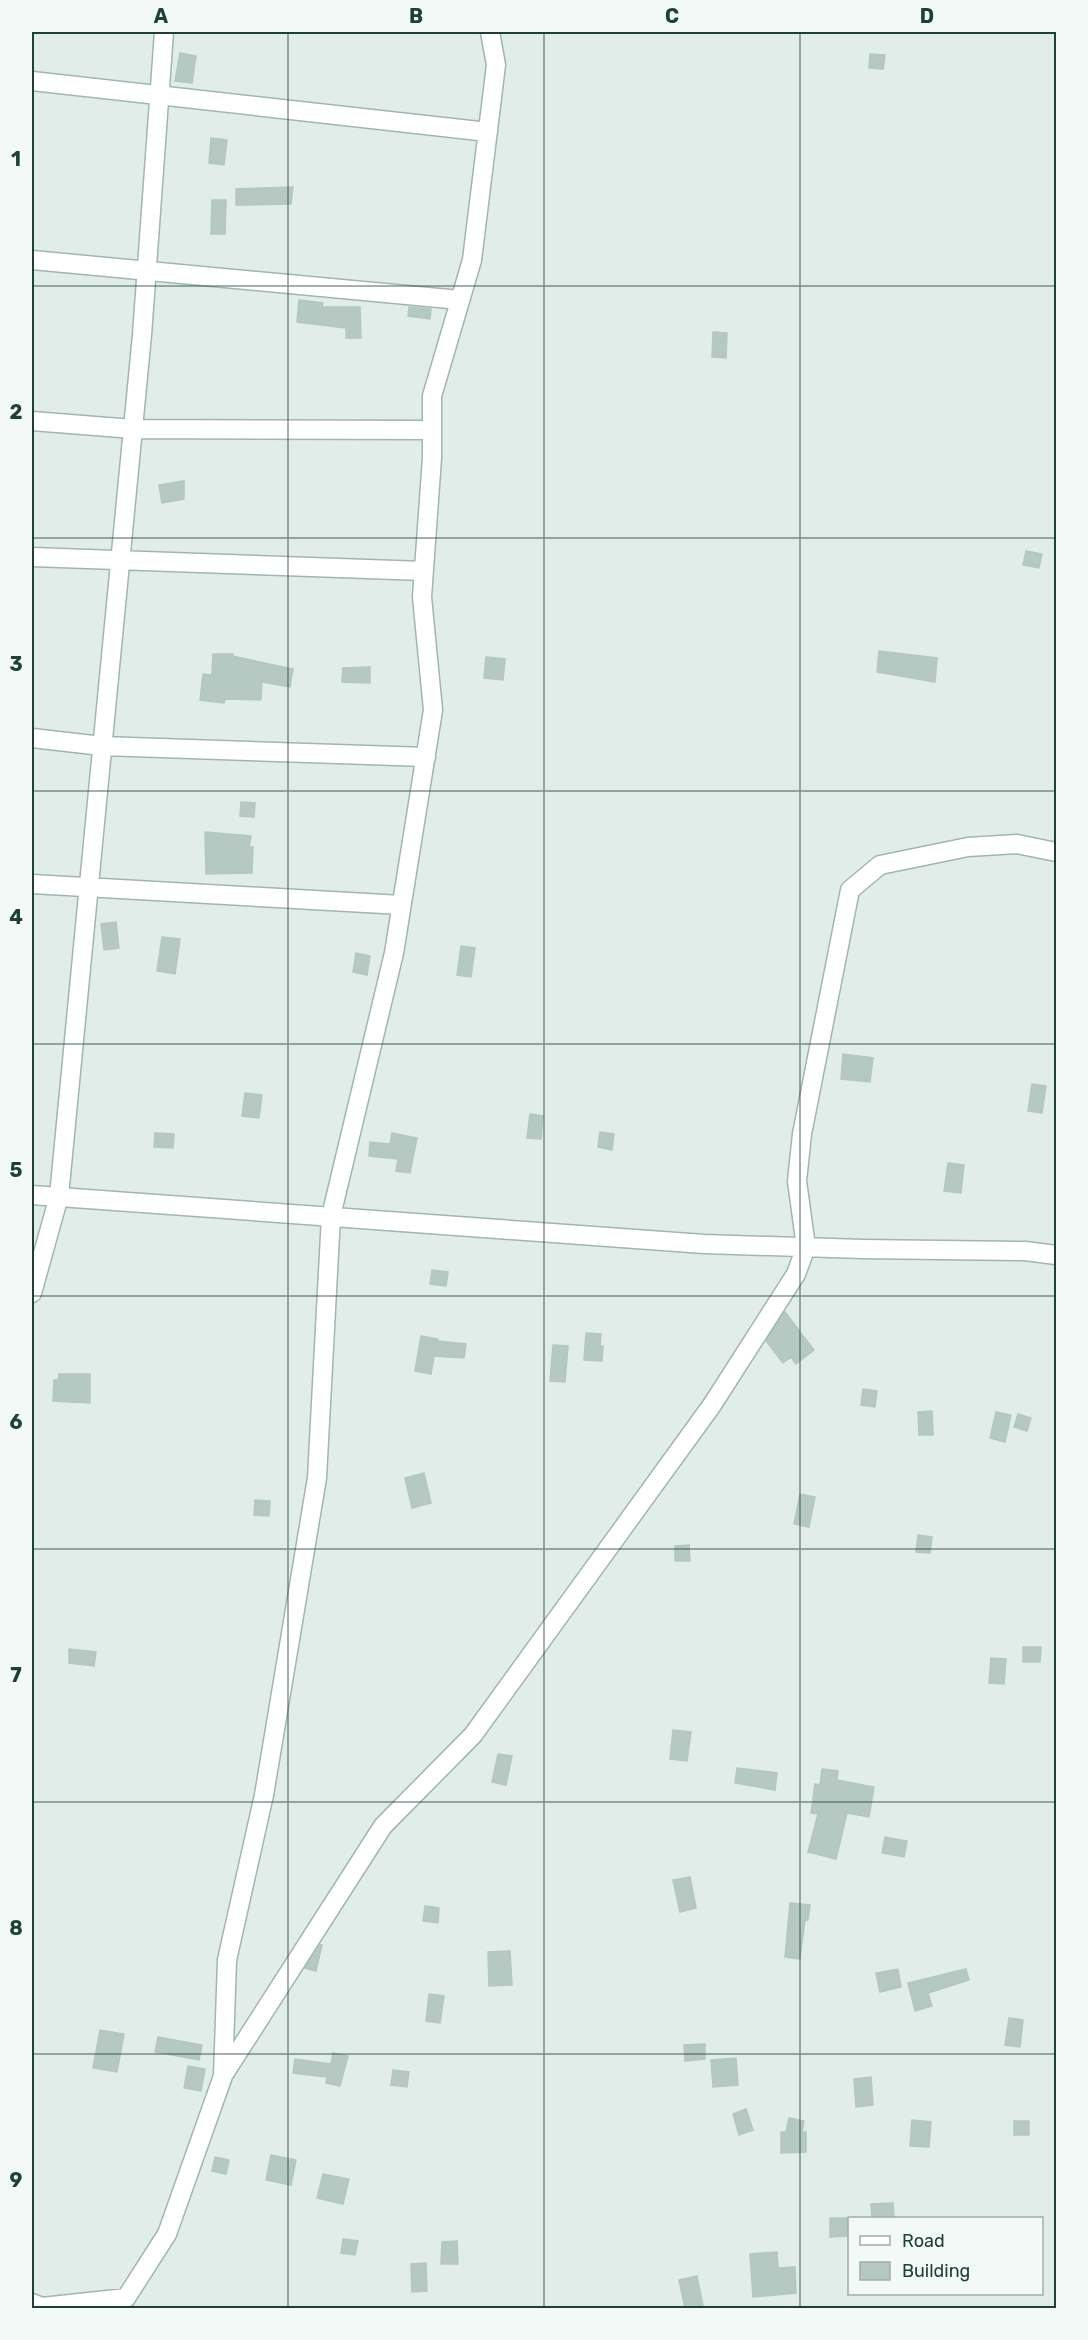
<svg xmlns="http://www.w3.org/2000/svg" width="1088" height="2340" viewBox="0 0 1088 2340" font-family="Rubik,sans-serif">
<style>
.building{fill:#b6c8c2;stroke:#b3c7c1;stroke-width:1.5}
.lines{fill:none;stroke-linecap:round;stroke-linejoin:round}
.minor-casing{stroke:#a3b5b1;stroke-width:21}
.minor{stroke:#fff;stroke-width:18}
.grid{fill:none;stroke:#203f39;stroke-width:1.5;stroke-opacity:0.55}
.neatline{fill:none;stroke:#203f39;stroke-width:2}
.grid-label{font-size:20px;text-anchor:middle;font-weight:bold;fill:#203f39}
</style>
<rect width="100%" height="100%" fill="#e1ede9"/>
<!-- building -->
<path class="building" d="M180 53 196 56 192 83 175 81Z
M870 54 885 55 883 69 869 68Z
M211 138 227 140 224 165 209 163Z
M293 187 291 204 236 205V189Z
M212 200H226L225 234H211Z
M299 300 323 303 322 307H360L361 338H346V328L297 322Z
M409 307 431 309 430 319 408 316Z
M713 332 727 333 726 358 712 357Z
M184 481V499L162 503 159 485Z
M1026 551 1042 554 1039 568 1023 565Z
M879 651 937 658 935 682 877 672Z
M213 654H233L232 656 293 669 290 687 262 682 261 700 225 699 224 703 200 700 203 674 212 675Z
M486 657 505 659 503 680 484 678Z
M370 667V683L342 682 343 668Z
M241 802 255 803 254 817 240 816Z
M205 832 251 836 249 847H253L252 873 206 874Z
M116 922 119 948 104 950 101 924Z
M162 937 180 939 175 974 157 971Z
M461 946 475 948 471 977 457 975Z
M356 953 370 956 367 975 353 972Z
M843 1054 873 1058 870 1082 841 1079Z
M1032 1084 1046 1086 1042 1113 1028 1111Z
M245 1093 262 1095 259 1118 242 1116Z
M530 1114 543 1116 541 1139 527 1138Z
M600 1132 614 1134 612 1150 598 1147Z
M155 1133 174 1134 173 1148 154 1147Z
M392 1133 417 1138 410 1173 396 1171 398 1159 369 1156 370 1142 390 1144Z
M948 1163 964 1165 961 1193 944 1191Z
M432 1270 448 1272 446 1286 430 1284Z
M785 1312 814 1350 796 1364 791 1357 783 1363 766 1341Z
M586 1333 601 1334 600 1346H603L602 1361 584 1360Z
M421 1336 438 1339 437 1341 466 1344 464 1358 434 1356 431 1374 415 1371Z
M553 1345 568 1346 565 1382 550 1381Z
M59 1374H90V1403L53 1401 54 1380H58Z
M863 1389 877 1391 875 1407 861 1405Z
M932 1411 933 1435H919L918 1412Z
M996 1412 1011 1415 1005 1442 990 1438Z
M1018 1414 1031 1418 1027 1431 1014 1427Z
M424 1473 431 1503 412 1508 405 1478Z
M800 1494 815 1497 809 1527 794 1524Z
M255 1500 270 1501 269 1516 254 1515Z
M918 1535 932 1537 930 1553 916 1552Z
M689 1545 690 1561H675V1546Z
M1023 1647H1041L1040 1662H1023Z
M69 1649 96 1652 94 1666 69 1663Z
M991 1658 1006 1659 1004 1684 989 1683Z
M673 1730 691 1732 687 1761 670 1759Z
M498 1754 512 1756 506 1785 492 1782Z
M737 1768 777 1773 775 1790 735 1783Z
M822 1769 838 1771 837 1780 874 1787 869 1817 847 1813 836 1859 808 1852 818 1814 811 1813 815 1784 820 1785Z
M885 1837 907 1841 904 1857 882 1853Z
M690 1877 696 1908 680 1912 673 1880Z
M790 1903 810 1905 808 1920H805L800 1959 785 1957Z
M425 1906 439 1908 438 1923 423 1921Z
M320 1945H322L316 1971 305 1968Z
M510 1951 512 1985 489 1986 488 1952Z
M898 1969 901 1987 880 1992 876 1973Z
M966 1969 969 1980 928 1993 932 2006 915 2011 908 1983Z
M429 1994 444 1996 440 2023 426 2021Z
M1009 2018 1023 2020 1020 2047 1005 2045Z
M100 2030 124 2034 117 2072 93 2068Z
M158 2037 202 2045 199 2060 155 2052Z
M705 2044V2059L685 2061 684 2045Z
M333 2053 348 2056 340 2086 326 2083 327 2077 293 2073 295 2059 331 2064Z
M736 2058 738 2085 713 2087 711 2060Z
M188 2066 205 2069 201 2091 184 2088Z
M393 2070 409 2072 407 2087 391 2085Z
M871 2077 873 2105 856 2107 854 2079Z
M746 2109 753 2130 739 2135 733 2114Z
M789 2118 804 2121 802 2132H806V2152L781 2153V2132H786Z
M912 2120 931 2122 929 2147 910 2146Z
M1014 2121H1029V2135H1014Z
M271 2155 296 2160 291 2185 266 2180Z
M215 2157 229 2160 226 2174 212 2171Z
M323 2174 349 2179 343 2204 317 2198Z
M893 2203 894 2218H872L871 2204Z
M830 2218H847V2236L830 2237Z
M343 2239 358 2241 355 2255 341 2253Z
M457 2241 458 2264H441L442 2242Z
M777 2252 778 2268 795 2267 796 2293 753 2297 750 2254Z
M426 2263 427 2291 412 2292 411 2264Z
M697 2276 703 2306 685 2308 679 2280Z"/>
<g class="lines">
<defs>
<path id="minor" d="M32 81 488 132
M32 260 460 300
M32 421 133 429 432 430
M32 557 424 571
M32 738 102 746 426 757
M32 884 401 905
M32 1195 704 1244 863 1249 1025 1251 1056 1255
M32 1293 59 1196 142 335 164 32
M224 2074 383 1826 473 1735 712 1405 796 1274 806 1247 797 1181 802 1134 850 890 880 865 968 847 1017 844 1056 852
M32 2303 42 2307 126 2298 167 2234 223 2076 227 1960 264 1795 317 1478 331 1216 394 953 433 710 422 597 432 458V396L472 260 496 65 490 32"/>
</defs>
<!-- minor casing -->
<use href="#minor" class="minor-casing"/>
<!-- minor -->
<use href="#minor" class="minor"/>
</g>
<!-- grid -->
<path class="grid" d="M288 32V2308M544 32V2308M800 32V2308M32 286H1056M32 538H1056M32 791H1056M32 1044H1056M32 1296H1056M32 1549H1056M32 1802H1056M32 2054H1056"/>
<!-- border -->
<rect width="1088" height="2340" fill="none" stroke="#f2f9f6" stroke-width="66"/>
<!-- legend -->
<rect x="848" y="2217" width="195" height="78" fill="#f2f9f6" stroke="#9eafaa" stroke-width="1.5"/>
<rect x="860" y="2236" width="30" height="9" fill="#ffffff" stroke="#9eafaa" stroke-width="1.5"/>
<text x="902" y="2247" font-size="18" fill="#203f39">Road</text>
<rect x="860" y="2262" width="30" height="18" fill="#b6c8c2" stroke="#9eafaa" stroke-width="1.5"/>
<text x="902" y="2277" font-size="18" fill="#203f39">Building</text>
<rect x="33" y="33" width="1022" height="2274" class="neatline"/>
<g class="grid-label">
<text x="161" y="23">A</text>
<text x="416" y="23">B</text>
<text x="672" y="23">C</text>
<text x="927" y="23">D</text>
<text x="16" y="166">1</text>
<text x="16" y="419">2</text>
<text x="16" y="671">3</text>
<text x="16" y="924">4</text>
<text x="16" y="1177">5</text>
<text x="16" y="1429">6</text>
<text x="16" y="1682">7</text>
<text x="16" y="1935">8</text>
<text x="16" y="2187">9</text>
</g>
</svg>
